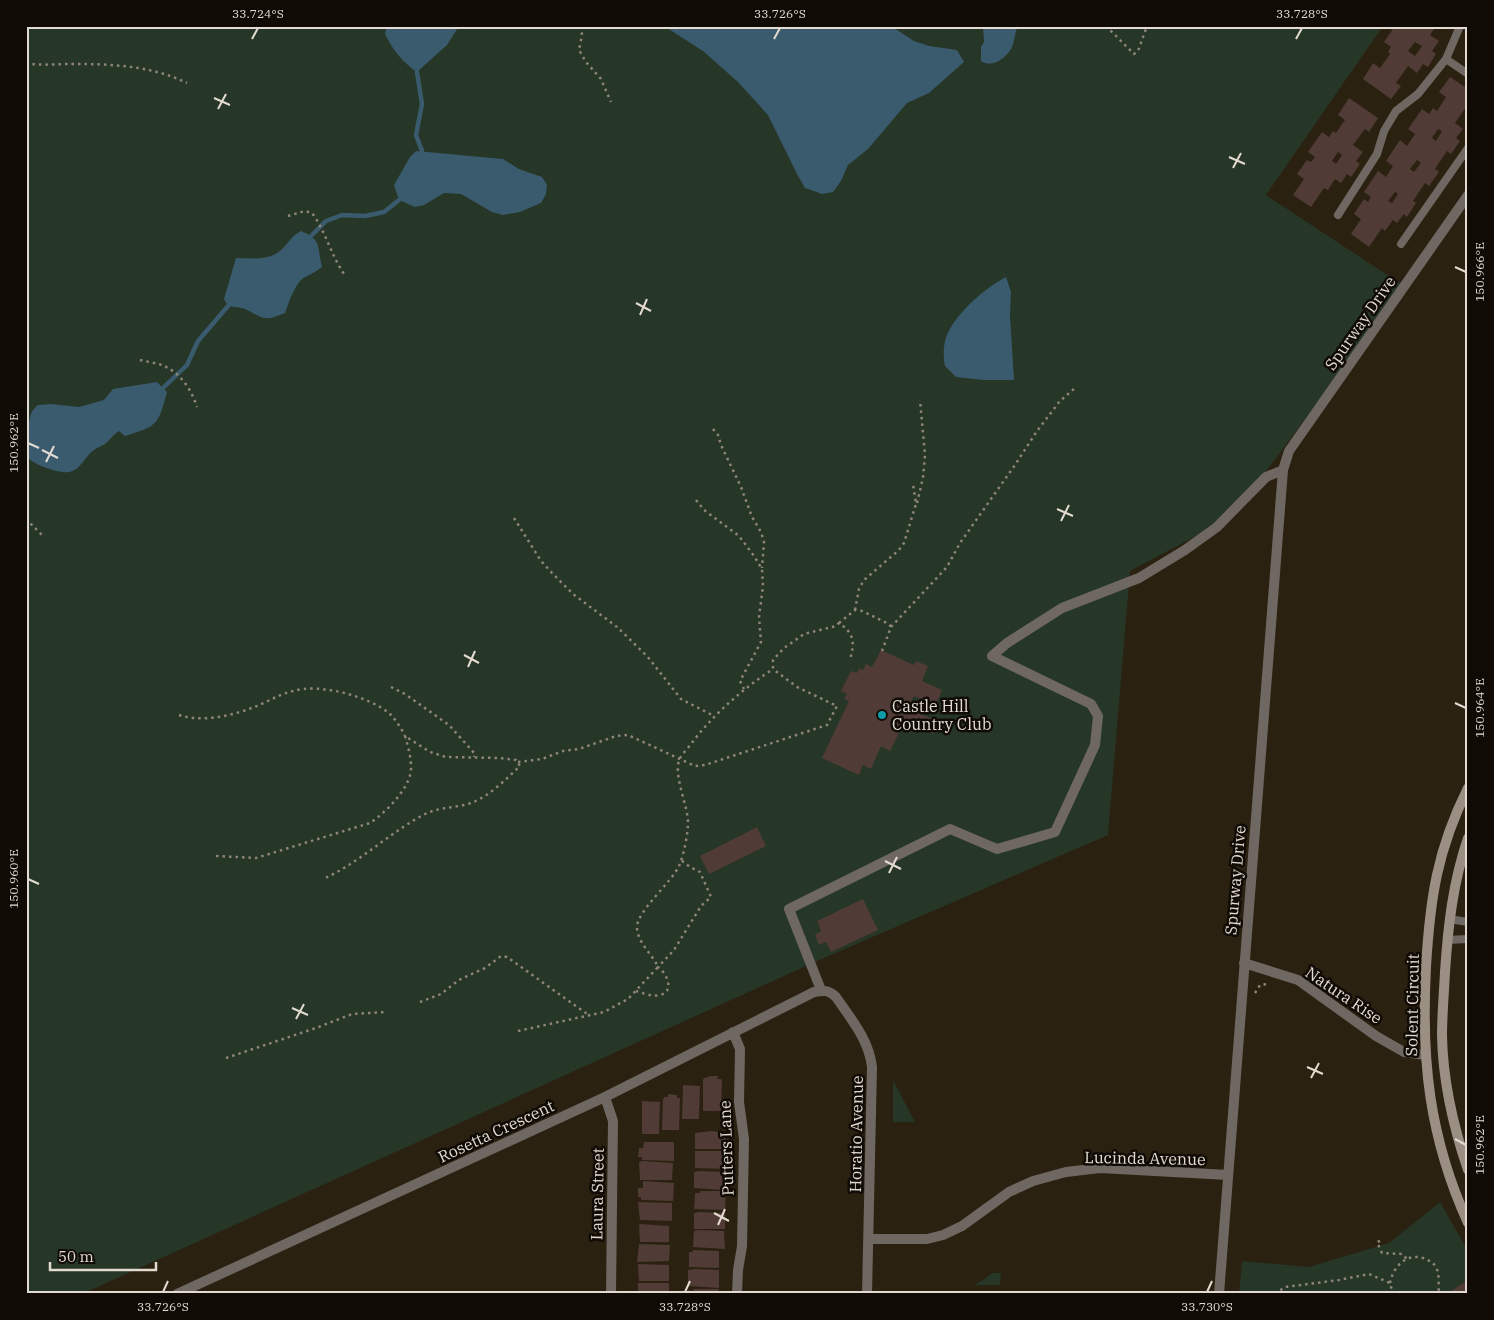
<svg xmlns="http://www.w3.org/2000/svg" width="1494" height="1320" viewBox="0 0 1494 1320" font-family="'IBM Plex Serif',serif">
<style>
.green{fill:#263627}
.water{fill:#3a5b6d}
.lines{fill:none;stroke-linecap:round;stroke-linejoin:round}
.stream{stroke:#3a5b6d;stroke-width:4.5}
.building{fill:#503b37;fill-rule:evenodd}
.path{stroke:#8e8578;stroke-width:2.5;stroke-dasharray:2.5 4;stroke-linecap:butt}
.lane{stroke:#6f6761;stroke-width:8}
.street{stroke:#6f6761;stroke-width:10}
.secondary{stroke:#9b8f84;stroke-width:10}
.ticks{fill:none;stroke:#e3dbd1;stroke-width:2}
.culture-dot{fill:#0f9aa8;stroke:#100b05;stroke-width:2}
.labels{text-anchor:middle;dominant-baseline:central;stroke-width:5;stroke-linejoin:round;paint-order:stroke}
.street-label{font-size:16px;fill:#e3dbd1;stroke:#100b05}
.poi-label{font-size:16px;fill:#e3dbd1;stroke:#100b05;text-anchor:start}
.neatline{fill:none;stroke:#e3dbd1;stroke-width:2}
.ticks-label{font-size:12px;text-anchor:middle;fill:#e3dbd1}
</style>
<rect width="100%" height="100%" fill="#2b2110"/>
<!-- green -->
<path class="green" d="M26 26H1383L1266 195 1404 286 1262 477 1213 527 1130 571 1108 835 815 962 82 1294H26Z
M893 1080 915 1122H893Z
M1440 1202 1468 1251V1294H1239L1242 1261 1309 1267 1389 1243Z
M993 1273H1001L1000 1285H975Z"/>
<!-- water -->
<path class="water" d="M387 26H459L447 45 417 72C402 62 393 50 385 34Z
M664 26H891L914 41 929 46 957 50 964 62 929 93 907 103 868 149 848 165 841 181 833 192 822 194 805 188 797 174 768 115 738 82 703 51Z
M983 26H1018C1014 34 1015 42 1011 49 1004 60 991 68 981 61V47L984 42Z
M416 151 503 159 519 169 542 177 547 185 546 194 541 203 520 212 503 215 492 212 461 194 444 193 424 205 415 207 399 200 394 185 410 157Z
M301 231C322 239 317 247 322 267 315 273 307 275 301 280 293 289 289 302 285 313 265 321 266 320 247 310 242 307 234 307 228 306L224 299 236 258C252 258 267 261 280 251 288 244 291 236 301 231Z
M1006 277 1011 292 1010 316 1014 380H983L956 377 945 366C943 357 943 344 947 335 957 312 985 288 1006 277Z
M157 382 167 392C158 425 158 426 125 436L119 431C113 435 110 440 105 444 102 446 98 447 94 450 85 456 81 470 69 472 60 474 30 464 27 456 23 446 28 423 31 414 32 410 35 408 38 405L51 404 79 407 104 400 113 389Z"/>
<g class="lines">
<!-- stream -->
<path class="stream" d="M417 72 422 104 416 135 422 151
M312 235 326 221 342 215 365 216 384 212 399 200
M163 388 187 365 198 341 228 306"/>
</g>
<!-- building -->
<path class="building" d="M1395 26H1436L1430 35 1439 41 1432 51 1436 54 1428 67 1423 64 1417 73 1408 66 1396 83 1401 86 1391 99 1363 79 1373 63 1380 68 1390 54 1388 52 1391 47 1384 42ZM1415 42 1422 46 1415 56 1408 51Z
M1450 77 1468 89V108L1466 107 1455 123 1463 129 1456 138 1460 141 1451 154 1447 151 1435 169 1439 172 1429 186 1425 183 1413 201 1416 203 1407 217 1404 214 1397 223 1393 220 1385 231 1382 228 1369 247 1351 234 1361 219 1354 214 1364 199 1368 202 1371 197 1364 192 1378 171 1386 177 1393 166 1386 161 1400 140 1407 146 1415 134 1408 129 1422 109 1429 114 1433 108 1437 111 1446 97 1439 92ZM1438 129 1442 131 1436 141 1432 138ZM1417 160 1421 163 1414 172 1410 169ZM1395 192 1398 194 1392 203 1388 201Z
M1349 98 1378 118 1369 132 1365 129 1353 145 1363 152 1356 161 1360 164 1351 177 1347 174 1341 183 1335 179 1328 190 1324 188 1311 207 1293 195 1304 179 1297 174 1307 160 1311 162 1315 157 1308 152 1322 132 1329 137 1333 131 1336 133 1345 120 1338 115ZM1338 152 1342 155 1336 164 1332 161Z
M881 650 914 665 916 661 928 666 922 681 942 690 935 706 914 696 908 708 939 722 933 734 905 721 890 751 881 746 871 769 863 765 859 775 822 758 849 701 844 699 847 694 841 691 851 671 857 673 859 668 863 670 866 664 872 667Z
M757 827 766 846 709 874 700 856Z
M863 899 878 930 831 952 826 942 819 945 815 935 821 931 817 921Z
M709 1076H718L717 1079H721L722 1081 721 1111H703V1080L704 1078 709 1077Z
M683 1085 700 1086 699 1119H682Z
M668 1094 677 1095V1098H680L679 1130H662L663 1100 664 1097H668Z
M642 1101 660 1102 659 1134H642Z
M711 1131 726 1133 725 1149H695V1133Z
M644 1142H674V1161L642 1160V1157H638L639 1148H643Z
M695 1151H725L726 1169 695 1168Z
M643 1161 673 1163 672 1180H640L639 1162Z
M700 1171 725 1172V1188L723 1190 694 1188V1172Z
M643 1181 674 1183 673 1201 641 1200V1197H638V1188H643Z
M700 1191H726L725 1210 694 1209 695 1193H700Z
M638 1202 672 1203V1221L640 1220Z
M699 1212 725 1213V1229H694V1213Z
M640 1224 669 1226V1242H640L639 1225Z
M699 1230 724 1231 725 1249 693 1247 694 1231Z
M639 1244 670 1245 669 1261 637 1262Z
M693 1250 719 1251V1268L689 1267V1252H693Z
M638 1264 669 1265V1281H639Z
M694 1269 719 1270V1288L688 1286V1270Z
M1468 1280V1294H1447L1451 1291Z
M638 1283H669V1294H638Z
M693 1289H719L718 1294H688V1290L693 1291Z"/>
<g class="lines">
<!-- path -->
<path class="path" d="M581 26 582 35 579 50 586 62 601 79 611 102
M1106 26 1134 54 1138 51 1147 26
M26 63C40 66 55 64 69 64 110 64 150 65 187 83
M288 216 305 211 312 213C326 232 331 255 344 274
M140 360C148 362 157 363 164 366 181 373 192 391 197 407
M713 429 718 435 721 445 741 487 752 517 761 532 764 542 762 568
M696 500 704 510 739 536 754 556 762 569 763 586 759 617 761 642 740 681 744 689
M917 503 923 478 925 455 920 400
M514 518 541 561 553 574 573 594 617 627 647 656 681 699 714 716
M26 519 44 537
M855 610 859 589 864 580 899 550 904 543 916 504 913 484
M839 623 855 610 862 611 889 624 891 627 882 651
M891 627 947 567 960 543 1015 465 1037 431 1060 401 1075 388
M391 687 405 694 449 725 475 754 474 757
M179 715C204 723 234 715 257 706 269 701 280 694 293 691 319 683 369 696 390 714 396 720 401 728 405 736
M518 762 542 759 563 751 579 749 616 736 628 735 695 766 705 765 827 725 837 706 797 687 773 669V660L784 648 804 634 836 626 839 623C854 633 855 643 850 659
M216 856 256 858 370 823C385 813 412 787 411 767 411 757 408 746 405 736L430 752 446 757 500 758 516 760 520 766C504 781 486 800 464 805 450 808 436 808 423 815 388 834 359 863 323 879
M636 991C643 993 652 997 660 995 675 992 667 973 658 967L674 950 701 906 711 897 700 872 690 867 681 860
M1255 993 1260 985 1267 984
M420 1002 441 994 459 980 485 968 501 956 507 957 590 1016
M518 1031 604 1012 628 999 658 967C652 954 638 943 637 928 636 912 671 883 679 866 684 854 687 838 688 825 689 806 672 775 680 758 684 752 690 746 694 740 717 711 743 689 773 669
M226 1058 316 1028 352 1014 387 1012
M1380 1241 1377 1242 1382 1253 1402 1254 1407 1259
M1390 1283C1393 1267 1406 1253 1423 1258 1428 1260 1433 1262 1436 1267 1440 1275 1438 1285 1439 1294
M1275 1294 1285 1287 1339 1280 1369 1274 1390 1283 1393 1294"/>
<!-- lane -->
<path class="lane" d="M1446 59 1468 74
M1338 215 1377 154 1384 131 1396 111 1418 94 1446 59 1460 26
M1401 244 1468 148
M1449 919 1468 922
M1447 940 1468 939"/>
<!-- street -->
<path class="street" d="M1244 963 1298 980 1376 1036 1404 1052 1425 1055
M821 990 789 909 950 829 997 849 1055 832 1095 745 1098 716 1091 704 992 656 1007 643 1062 608 1139 578 1185 550 1217 527 1266 477 1283 470
M733 1032 740 1049 739 1102 744 1139 742 1246 738 1270 737 1294
M605 1097 613 1121 611 1294
M869 1239H927L943 1235 962 1226 1009 1192 1033 1181 1066 1172 1100 1168 1228 1175
M177 1294 605 1097 814 992C824 990 829 990 836 997 851 1019 869 1040 872 1067L867 1294
M1219 1294 1283 470 1289 451 1468 195"/>
<!-- secondary -->
<path class="secondary" d="M1468 788C1437 850 1430 899 1426 967 1421 1060 1429 1137 1468 1223
M1468 838C1453 882 1448 926 1445 972 1444 993 1442 1015 1442 1036 1443 1083 1453 1126 1468 1170"/>
</g>
<!-- ticks -->
<path class="ticks" d="M252 39 258 28M774 39 780 28M1296 39 1302 28M214 98 230 105M218 109 226 94M1229 157 1245 164M1233 168 1241 153M1455 267 1466 272M636 303 651 311M640 315 647 299M28 443 39 448M42 450 58 458M46 462 54 446M1057 509 1073 516M1061 521 1069 505M464 655 479 663M468 667 475 651M1455 703 1466 708M885 861 901 869M889 873 897 857M28 879 39 884M292 1008 308 1015M296 1019 304 1004M1307 1067 1323 1074M1311 1078 1319 1063M1455 1139 1466 1145M714 1213 729 1221M718 1225 725 1209M163 1292 168 1281M685 1292 690 1281M1207 1292 1212 1281"/>
<!-- markers -->
<circle class="culture-dot" cx="882" cy="715" r="5"/>
<g class="labels">
<!-- street labels -->
<g class="street-label">
<text transform="translate(1360 323) rotate(-55)">Spurway Drive</text>
<text transform="translate(1235 880) rotate(-85)">Spurway Drive</text>
<text transform="translate(1344 995) rotate(34)">Natura Rise</text>
<text transform="translate(1412 1005) rotate(-89)">Solent Circuit</text>
<text transform="translate(496 1131) rotate(-25)">Rosetta Crescent</text>
<text transform="translate(856 1134) rotate(-89)">Horatio Avenue</text>
<text transform="translate(726 1148) rotate(-92)">Putters Lane</text>
<text transform="translate(1145 1158) rotate(1)">Lucinda Avenue</text>
<text transform="translate(597 1194) rotate(-89)">Laura Street</text>
</g>
<!-- poi labels -->
<g class="poi-label">
<text x="892" y="706">Castle Hill<tspan x="892" dy="18">Country Club</tspan></text>
</g>
</g>
<!-- border -->
<rect width="1494" height="1320" fill="none" stroke="#100b05" stroke-width="55"/>
<!-- scale -->
<path d="M50 1262v8h106v-8" fill="none" stroke="#e3dbd1" stroke-width="2.5"/>
<text x="58" y="1262" font-size="15" fill="#e3dbd1" stroke="#100b05" stroke-width="4" paint-order="stroke">50 m</text>
<rect x="28" y="28" width="1438" height="1264" class="neatline"/>
<g class="ticks-label">
<text x="258" y="18">33.724°S</text>
<text x="780" y="18">33.726°S</text>
<text x="1302" y="18">33.728°S</text>
<text transform="translate(1480 272) rotate(-90)" y="4">150.966°E</text>
<text transform="translate(14 443) rotate(-90)" y="4">150.962°E</text>
<text transform="translate(1480 708) rotate(-90)" y="4">150.964°E</text>
<text transform="translate(14 879) rotate(-90)" y="4">150.960°E</text>
<text transform="translate(1480 1145) rotate(-90)" y="4">150.962°E</text>
<text x="163" y="1311">33.726°S</text>
<text x="685" y="1311">33.728°S</text>
<text x="1207" y="1311">33.730°S</text>
</g>
</svg>
